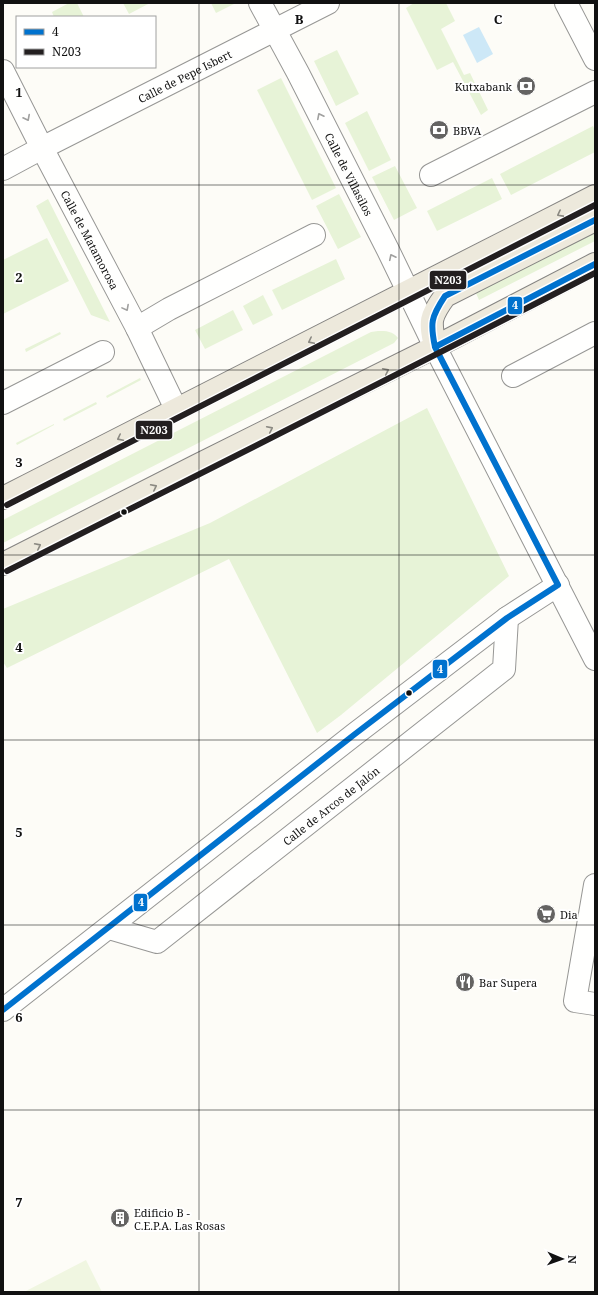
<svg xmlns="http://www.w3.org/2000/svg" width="598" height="1295" viewBox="0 0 598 1295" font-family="'Noto Serif',serif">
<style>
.green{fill:#e7f3d7}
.pitch{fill:#f0f6e1}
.water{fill:#cde8f7}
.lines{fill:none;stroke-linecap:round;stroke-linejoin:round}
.minor-casing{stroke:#979795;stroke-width:24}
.major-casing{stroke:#858482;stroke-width:24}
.minor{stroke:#fffffe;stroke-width:22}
.major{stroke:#ede9dc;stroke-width:22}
.bus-1-casing{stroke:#fff;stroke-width:9}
.bus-2-casing{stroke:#fff;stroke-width:9}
.bus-1{stroke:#0072ce;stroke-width:6}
.bus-2{stroke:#231f20;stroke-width:6}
.oneway{stroke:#a0a09f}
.oneway2{stroke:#8a8881}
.grid{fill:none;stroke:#111;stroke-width:1;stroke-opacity:0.55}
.bus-dot{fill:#111;stroke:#fff;stroke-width:1.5}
.labels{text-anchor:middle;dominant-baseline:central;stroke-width:4;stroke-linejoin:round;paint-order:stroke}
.street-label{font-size:11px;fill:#111;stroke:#fff}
.poi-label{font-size:11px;fill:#111;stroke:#fff;text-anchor:start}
.grid-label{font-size:13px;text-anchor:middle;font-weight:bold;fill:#111;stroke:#fff;stroke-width:4;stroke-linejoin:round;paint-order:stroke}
.line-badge{stroke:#fff;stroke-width:1.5}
.badge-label{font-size:11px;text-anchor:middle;font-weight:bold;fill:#fff}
</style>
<rect width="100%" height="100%" fill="#fdfcf7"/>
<!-- green -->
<path class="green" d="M69 3H77L84 17H54L52 12Z
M123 3H150L129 14Z
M211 3H236L216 13Z
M414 3H446L455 21 441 29 464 75 470 73 488 110 481 115 453 62 437 70 406 8Z
M337 50 359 94 336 106 314 61Z
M281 78 336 188 312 200 257 90Z
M367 111 391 160 369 171 345 123Z
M593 126 595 130V152L511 195 500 174Z
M395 166 417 208 394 220 372 177Z
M492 178 502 199 437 231 427 211Z
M339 194 361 237 338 249 316 206Z
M48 199 110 322 91 315 36 206Z
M595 229V241L479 300 475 291Z
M47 238 69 281 3 314V260Z
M336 259 345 279 282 310 272 290Z
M263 295 273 315 253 325 243 306Z
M233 310 243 330 205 349 195 330Z
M378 331C386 331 393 331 398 338L394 343 3 543V520L371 332Z
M60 332 61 334 26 352 25 349Z
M140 378 141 380 107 398 106 396Z
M96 402 97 404 64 421 63 419Z
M427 408 509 576 341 715 317 733 229 559 7 668 3 662V609L210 523Z
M54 424V425L17 445 16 443Z"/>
<!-- pitch -->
<path class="pitch" d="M86 1260 102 1292H24Z"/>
<!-- water -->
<path class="water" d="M479 27 493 54 477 63 463 35Z"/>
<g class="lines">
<defs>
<g id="minor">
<path id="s1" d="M260 3 298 73 388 250 435 347 595 659"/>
<path d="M566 3 595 59"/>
<path id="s2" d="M3 71 42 148 137 328 176 409"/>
<path id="s3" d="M3 169 42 148 328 3"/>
<path d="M431 175 595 92"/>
<path d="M137 328 169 309 314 235"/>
<path d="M513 376 595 333"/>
<path d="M3 403 103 352"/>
<path d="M595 885 575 1001 595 1004"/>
<path id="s4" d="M109 928 157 942 504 669 507 618"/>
<path d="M3 1010 355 734 507 618 558 585"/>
</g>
<path id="major" d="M435 347C430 321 429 318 445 296L595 220
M3 498C200 397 398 298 595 196
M3 564 198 465 435 347 595 264"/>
</defs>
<!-- minor casing -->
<use href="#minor" class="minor-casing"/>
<!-- major casing -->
<use href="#major" class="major-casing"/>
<!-- minor -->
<use href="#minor" class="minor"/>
<!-- major -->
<use href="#major" class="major"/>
<defs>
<path id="bus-1" d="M435 347 595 264
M558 585 435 347C430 323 431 317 445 296L595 220
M3 1010 355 734 507 618 558 585"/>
<path id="bus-2" d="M7 505 595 205
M7 571C203 472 400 374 595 273"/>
</defs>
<!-- bus-1 casing -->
<use href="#bus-1" class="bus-1-casing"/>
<!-- bus-2 casing -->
<use href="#bus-2" class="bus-2-casing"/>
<!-- bus-1 -->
<use href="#bus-1" class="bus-1"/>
<!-- bus-2 -->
<use href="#bus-2" class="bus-2"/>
</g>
<!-- one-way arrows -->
<defs><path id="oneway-chevron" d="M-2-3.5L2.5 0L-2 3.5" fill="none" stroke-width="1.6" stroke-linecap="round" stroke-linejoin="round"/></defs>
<g class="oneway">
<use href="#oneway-chevron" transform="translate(320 116) rotate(-117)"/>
<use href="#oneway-chevron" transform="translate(27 118) rotate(63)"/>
<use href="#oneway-chevron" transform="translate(392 257) rotate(-116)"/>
<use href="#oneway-chevron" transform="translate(126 308) rotate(62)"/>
</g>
<g class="oneway2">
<use href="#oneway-chevron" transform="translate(560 214) rotate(152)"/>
<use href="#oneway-chevron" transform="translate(311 341) rotate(153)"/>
<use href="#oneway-chevron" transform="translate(386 371) rotate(-26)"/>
<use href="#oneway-chevron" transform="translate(270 429) rotate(-26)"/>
<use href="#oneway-chevron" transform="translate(120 438) rotate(153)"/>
<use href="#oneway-chevron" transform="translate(154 487) rotate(-27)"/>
<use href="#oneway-chevron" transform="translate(38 546) rotate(-27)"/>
</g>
<!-- grid -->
<path class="grid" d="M199 3V1292M399 3V1292M3 185H595M3 370H595M3 555H595M3 740H595M3 925H595M3 1110H595"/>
<!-- icons -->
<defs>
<symbol id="bank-disc" viewBox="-11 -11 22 22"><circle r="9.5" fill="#646362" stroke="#fff"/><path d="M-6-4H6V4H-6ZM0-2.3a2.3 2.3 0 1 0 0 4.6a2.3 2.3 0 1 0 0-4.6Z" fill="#fff"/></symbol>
<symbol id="supermarket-disc" viewBox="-11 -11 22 22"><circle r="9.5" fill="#646362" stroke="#fff"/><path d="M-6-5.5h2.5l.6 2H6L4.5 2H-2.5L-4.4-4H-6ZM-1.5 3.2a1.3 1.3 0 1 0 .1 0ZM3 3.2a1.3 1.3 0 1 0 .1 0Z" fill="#fff"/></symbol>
<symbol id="restaurant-disc" viewBox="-11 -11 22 22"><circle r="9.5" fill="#646362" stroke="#fff"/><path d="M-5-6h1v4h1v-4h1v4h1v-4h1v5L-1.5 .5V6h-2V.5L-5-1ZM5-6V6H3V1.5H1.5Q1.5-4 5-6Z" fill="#fff"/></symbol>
<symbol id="building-disc" viewBox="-11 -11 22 22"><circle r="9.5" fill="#646362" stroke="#fff"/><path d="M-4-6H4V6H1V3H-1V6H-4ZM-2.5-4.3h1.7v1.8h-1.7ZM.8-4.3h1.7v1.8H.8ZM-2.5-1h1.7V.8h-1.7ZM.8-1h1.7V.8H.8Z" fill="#fff"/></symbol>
</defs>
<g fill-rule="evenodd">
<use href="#bank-disc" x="515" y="75" width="22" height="22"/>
<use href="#bank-disc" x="428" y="119" width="22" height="22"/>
<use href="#supermarket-disc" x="535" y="903" width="22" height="22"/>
<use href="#restaurant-disc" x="454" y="971" width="22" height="22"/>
<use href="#building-disc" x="109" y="1207" width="22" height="22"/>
</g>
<!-- markers -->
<g class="bus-dot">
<circle cx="124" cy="512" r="3.5"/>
<circle cx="409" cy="693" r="3.5"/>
</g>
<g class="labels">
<!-- street labels -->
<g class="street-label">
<text stroke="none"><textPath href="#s3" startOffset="204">Calle de Pepe Isbert</textPath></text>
<text stroke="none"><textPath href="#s1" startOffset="193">Calle de Villasilos</textPath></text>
<text stroke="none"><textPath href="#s2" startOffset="190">Calle de Matamorosa</textPath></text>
<text stroke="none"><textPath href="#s4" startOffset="271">Calle de Arcos de Jalón</textPath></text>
</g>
<!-- poi labels -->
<g class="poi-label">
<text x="512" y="86" text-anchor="end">Kutxabank</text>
<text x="453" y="130">BBVA</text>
<text x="560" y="914">Dia</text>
<text x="479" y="982">Bar Supera</text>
<text x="134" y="1212">Edificio B -<tspan x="134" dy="13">C.E.P.A. Las Rosas</tspan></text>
</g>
</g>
<g class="grid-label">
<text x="299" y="24">B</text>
<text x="498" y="24">C</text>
<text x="19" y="97">1</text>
<text x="19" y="282">2</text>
<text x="19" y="467">3</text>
<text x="19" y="652">4</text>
<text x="19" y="837">5</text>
<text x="19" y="1022">6</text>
<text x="19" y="1207">7</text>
</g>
<g class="line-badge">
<rect x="429" y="270" width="38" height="20" rx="4" fill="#231f20"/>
<rect x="507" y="296" width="16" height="19" rx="4" fill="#0072ce"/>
<rect x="135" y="420" width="38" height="20" rx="4" fill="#231f20"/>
<rect x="432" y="659" width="16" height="20" rx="4" fill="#0072ce"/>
<rect x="133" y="893" width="15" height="19" rx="4" fill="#0072ce"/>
</g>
<g class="badge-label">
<text x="448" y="284">N203</text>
<text x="515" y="309">4</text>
<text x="154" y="434">N203</text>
<text x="440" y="673">4</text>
<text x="141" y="906">4</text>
</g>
<!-- border -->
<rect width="598" height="1295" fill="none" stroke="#111111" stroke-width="8"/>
<!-- legend -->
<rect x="16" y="16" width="140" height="52" fill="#ffffff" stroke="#a0a0a0"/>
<rect x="24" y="29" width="20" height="6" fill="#0072ce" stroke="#a0a0a0"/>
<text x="52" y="36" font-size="12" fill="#111111">4</text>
<rect x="24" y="49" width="20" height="6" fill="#231f20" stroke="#a0a0a0"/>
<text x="52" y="56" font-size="12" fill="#111111">N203</text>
<!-- north arrow -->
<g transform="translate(562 1259) rotate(92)" stroke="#ffffff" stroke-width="3" paint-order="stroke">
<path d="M0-3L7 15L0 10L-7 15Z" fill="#111111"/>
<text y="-6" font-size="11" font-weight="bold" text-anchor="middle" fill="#111111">N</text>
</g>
</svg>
